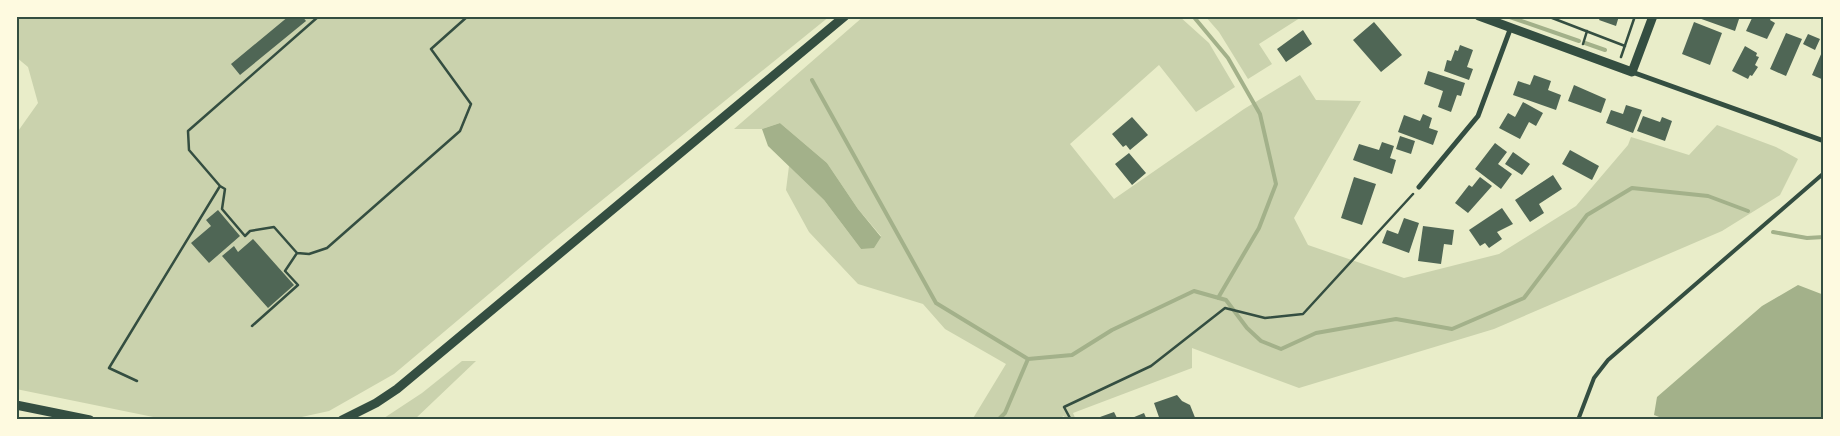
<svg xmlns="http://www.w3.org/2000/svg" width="1840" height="436" viewBox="0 0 1840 436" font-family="'Roboto Serif',serif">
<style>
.green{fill:#cad2ad}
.water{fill:#a3b18a}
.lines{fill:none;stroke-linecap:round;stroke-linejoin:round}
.stream{stroke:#a3b18a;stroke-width:4}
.building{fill:#4f6655}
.path{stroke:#344e41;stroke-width:2.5}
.service{stroke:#344e41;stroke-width:4}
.minor{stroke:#344e41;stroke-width:5}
.tertiary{stroke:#344e41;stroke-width:9}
.neatline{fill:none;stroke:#344e41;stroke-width:2}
</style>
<rect width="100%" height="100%" fill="#e9edc9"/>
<!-- green -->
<path class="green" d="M16 16H830L554 239 394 374 329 411 288 420H168L16 389V134L38 103 28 67 16 57Z
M864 16H1179L1209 43 1235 87 1196 112 1159 65 1070 144 1114 199 1244 109 1300 75 1316 100 1361 101 1294 218 1308 245 1404 278 1499 254 1576 206 1628 145 1631 137 1689 155 1717 125 1776 147 1798 159 1780 195 1722 231 1494 329 1299 388 1192 348V368L1073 413 1076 420H1066L1064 416 1056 420H972L1006 364 945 329 923 304 858 284 809 232 786 190 789 166 824 200 861 249 881 236 858 209 827 163 780 123 762 129H734Z
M1205 16H1303L1259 44 1272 64 1248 79 1219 32Z
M462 361H476L414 420H381L422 393Z"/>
<!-- water -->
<path class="water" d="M780 123 827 163 858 209 881 237 874 248 861 249 824 200 768 146 762 129Z
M1798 285 1824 295V420H1667L1654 415 1657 397 1762 306Z"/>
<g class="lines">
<!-- stream -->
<path class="stream" d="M1193 16 1228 58 1260 114 1276 184 1259 228 1218 298
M1507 16 1579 41
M1585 43 1605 50
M812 80 936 303 1028 359 1005 413 998 420
M1773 232 1807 238 1824 237
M1028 359 1072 355 1112 330 1194 291 1226 300 1247 328 1261 341 1281 349 1316 333 1396 319 1452 329 1524 298 1587 215 1632 188 1708 196 1748 211"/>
</g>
<!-- building -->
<path class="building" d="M289 16H302L306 21 240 75 231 64Z
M1601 16H1619L1616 26 1599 20Z
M1693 16H1740L1735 31Z
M1753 16H1772L1770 20 1775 23 1767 39 1746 31Z
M1374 22 1402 55 1381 72 1353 40Z
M1694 22 1722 33 1710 65 1682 54Z
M1303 30 1312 44 1286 62 1277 49Z
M1786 33 1802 39 1786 76 1770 69Z
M1808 34 1820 39 1815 50 1803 44Z
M1460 45 1473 50 1467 67 1473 69 1469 80 1444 71 1447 60 1451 61 1455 50 1458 51Z
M1745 46 1757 53 1756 56 1759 57 1755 65 1758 67 1752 76 1750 75 1748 79 1732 71Z
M1822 52 1824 53V80L1812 75Z
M1428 71 1465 83 1461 96 1457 95 1451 112 1438 107 1443 91 1424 84Z
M1534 75 1551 81 1548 90 1561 95 1556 110 1513 95 1518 81 1530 85Z
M1574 85 1606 99 1601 113 1568 101Z
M1523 102 1543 113 1536 126 1529 122 1520 139 1499 128 1508 113 1515 117Z
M1626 105 1642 110 1633 133 1606 123 1611 110 1623 114Z
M1423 114 1432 118 1429 128 1438 131 1433 145 1398 132 1404 115 1420 121Z
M1643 116 1660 122 1662 117 1672 121 1665 141 1637 131Z
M1132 117 1148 135 1130 150 1126 145 1123 147 1112 134Z
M1400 136 1415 141 1411 154 1396 149Z
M1382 142 1394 146 1390 158 1396 160 1392 174 1353 160 1359 144 1379 150Z
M1495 143 1507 152 1498 164 1512 174 1501 189 1475 169Z
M1570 150 1599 166 1592 180 1562 164Z
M1513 152 1530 164 1522 175 1505 164Z
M1129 153 1146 173 1132 185 1115 164Z
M1553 175 1562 189 1539 204 1544 213 1530 222 1515 200Z
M1354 177 1376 184 1362 225 1341 218Z
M1480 177 1492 186 1468 213 1455 203 1469 185 1472 187Z
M1502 208 1513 224 1497 232 1502 239 1489 248 1485 243 1480 246 1469 230Z
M218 210 240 236 209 263 191 243 211 226 206 220Z
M1404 218 1419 223 1409 253 1382 243 1387 230 1398 234Z
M1423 226 1454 230 1452 245 1444 244 1441 264 1418 261Z
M253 239 294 285 268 308 222 256 234 246 238 252Z
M1177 395 1182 401 1190 405 1196 420H1160L1154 403Z
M1114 412 1118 420H1101L1100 417Z
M1144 413 1147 420H1127Z"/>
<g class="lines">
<!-- path -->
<path class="path" d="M1547 16 1625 46
M1583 44 1587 31
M1621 57 1635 16
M220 186 225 189 222 209 245 236 250 231 274 227 297 253 285 271 298 285 252 326
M297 253 309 254 327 248 460 131 471 104 431 49 468 16
M137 381 109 368 220 186 189 150 188 131 319 16
M1071 420 1064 407 1151 366 1225 308 1265 318 1303 314 1413 194"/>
<!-- service -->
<path class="service" d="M1578 420 1594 378 1608 360 1824 173"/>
<!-- minor -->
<path class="minor" d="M1632 72 1824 141
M1419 187 1478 116 1511 27"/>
<!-- tertiary -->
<path class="tertiary" d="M1479 16 1632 72 1653 16
M16 405 90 420
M342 420 376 403 397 389 845 16"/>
</g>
<!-- border -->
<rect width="1840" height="436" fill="none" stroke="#fefae0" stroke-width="35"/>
<rect x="18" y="18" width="1804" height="400" class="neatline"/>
</svg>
